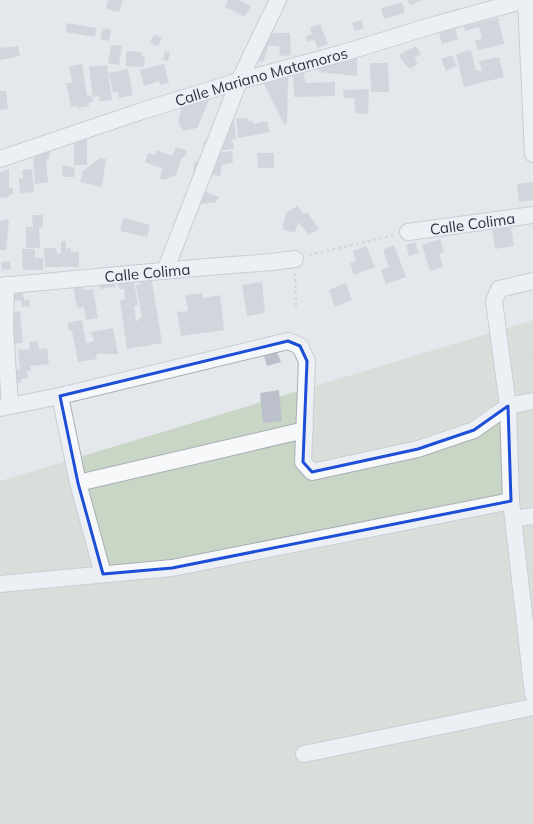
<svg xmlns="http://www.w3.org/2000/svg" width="533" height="824" viewBox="0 0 533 824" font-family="Mulish,sans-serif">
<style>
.green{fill:#c9d6c5}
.building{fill:#bbc0ca}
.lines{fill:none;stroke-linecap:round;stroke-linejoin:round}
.minor-casing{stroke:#a9aeb7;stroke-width:18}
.path{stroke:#c2c5cb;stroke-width:2.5;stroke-dasharray:3 3;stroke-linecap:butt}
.minor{stroke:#f7f8fa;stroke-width:16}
.marked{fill:none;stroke:#1d4ed8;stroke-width:3;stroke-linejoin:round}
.labels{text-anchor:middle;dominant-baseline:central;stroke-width:3;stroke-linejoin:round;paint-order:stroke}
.street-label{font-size:15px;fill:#2b3445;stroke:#f4f6f9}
</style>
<rect width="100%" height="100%" fill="#e4e7ec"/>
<!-- green -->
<path class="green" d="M533 320V824H0V481Z"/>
<!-- building -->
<path class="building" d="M108 0H123L119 12 106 9Z
M228 0H239L251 6 245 17 225 7Z
M408 0H423L410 5Z
M402 2 405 13 384 19 381 8Z
M498 18 504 44 478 50 475 40 482 39 479 27 465 31 464 26Z
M361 20 364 28 355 31 352 23Z
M67 23 96 28 95 37 66 32Z
M320 24 328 44 318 48 314 39 308 42 305 37 312 34 310 28Z
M103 28 111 30 109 41 100 39Z
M455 28 458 39 442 44 439 33Z
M272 33H290L291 55 280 56 279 46H268L264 61 245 64 254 38Z
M154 34 162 38 158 47 150 43Z
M111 45 122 46 119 65 108 63Z
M18 46 20 56 0 60V48Z
M416 46 421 54 414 58 418 64 410 69 404 63 399 55Z
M357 48V76L319 72 317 60Z
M471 50 476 71H482L479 61 499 57 504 77 464 87 456 54Z
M126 51 142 52V56H145L144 67 126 66Z
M165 51 170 52 168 61 163 60Z
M452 55 457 66 446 71 441 59Z
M370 63H388L389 92H371Z
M82 64 87 96 92 95 93 102 89 103V106L77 108V106L71 107 66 83H72L69 66Z
M164 64 169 83 160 85 159 81 144 86 140 70Z
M107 65 112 100 99 101V96L93 97 89 67Z
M303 65 305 83 335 82V96L294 97 293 68Z
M128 69 133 95 119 98 118 92 113 93 109 73Z
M279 77H288L287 125 283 123 263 82Z
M369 89 368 114 355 113 354 98H344L343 90Z
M0 91H6L8 109 0 110Z
M206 91 209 100 197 128 183 131 178 122 184 97Z
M231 116 234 120 236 139H232L234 149 203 152 204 141 215 140Z
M236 118H247L249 121H253L254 124 267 121 270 132 238 138Z
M74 137H87V165H74Z
M176 147 187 151 185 156 181 159 176 175 164 180 159 178 163 169 145 162 148 153 155 155 157 150 172 156Z
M36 151H50L49 159 46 160 48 182 35 184 33 158H35Z
M232 151 233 162 222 165 220 176 193 171 195 161 203 163 212 153Z
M257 153H274V168H258Z
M100 158 106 159 102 187 80 182 83 171Z
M62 166H69L75 169 74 177H63Z
M32 169 34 192 20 193 19 178H23L22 170Z
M4 170H9V188H13V194L9 195V197L0 198V172H4Z
M533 182V200L519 202 517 184Z
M191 186 219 197 216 202 202 204 184 199Z
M297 206 304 214 307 212 319 229 309 235 298 222 295 233 282 229 286 213Z
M32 215H43V227L39 228 40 248H26V227H33Z
M123 218 150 225 147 237 120 231Z
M6 219 9 221 6 250H0V221Z
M511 227 514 246 495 249 492 230Z
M440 239 444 252 439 254 443 267 430 271 422 245Z
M61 241H66V249L71 248V252H79V267H45L44 248H56L57 254 61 253Z
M415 242 419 253 409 256 406 245Z
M394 245 406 277 386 284 381 270 389 267 383 250Z
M366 246 375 267 354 275 350 263 356 261 353 251Z
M22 249H35V258H43V270H23Z
M10 261 11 269 2 270 1 262Z
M150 269 162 343 127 349 120 300 125 299 124 289H119L117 272 132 270 138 305 134 306 136 321 140 320 139 318 142 317 136 285H140L138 271Z
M113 272 115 287 100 289 97 274Z
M72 279 83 284 84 290 93 289 98 318 86 320 84 307 77 308Z
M262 282 265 313 247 316 242 285Z
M346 283 352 300 335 307 329 290Z
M22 288 24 300 29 299 30 306 22 307 21 300 14 301 12 290Z
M202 293 203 298 220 295 224 330 181 336 177 312 188 311 185 295Z
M20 311 23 343 13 344 10 312Z
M82 320 86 343 94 341 91 332 113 328 118 354H96L97 359 78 362 72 331H69L67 323Z
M38 341 39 349 47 348 49 364 30 366 31 370 27 371 28 378 21 379V383L13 384 12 375 17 374 16 370 20 369 18 350 28 349 30 350 29 342Z
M277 352 281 362 267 366 264 356Z
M279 390 282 421 263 423 260 393Z"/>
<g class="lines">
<defs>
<g id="minor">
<path d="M526 0 533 154"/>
<path id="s1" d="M0 159 142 111 239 81 343 53 434 25 525 0"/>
<path id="s2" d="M408 232 533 215"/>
<path d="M165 271 239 81 278 0"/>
<path d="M533 281 499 289 494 301 508 406 511 501 533 694"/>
<path d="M6 285 5 328 10 406"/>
<path id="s3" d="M0 286 194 268 272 262 295 259"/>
<path d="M60 396 78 483 103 574"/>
<path d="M0 408 60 396 288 341 300 346 307 361 303 462 312 472 418 449 474 430 508 406 533 401"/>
<path d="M78 483 305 430"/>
<path d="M513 519 533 516"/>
<path d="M0 584 172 568 511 501"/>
<path d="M304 754 533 707"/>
</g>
</defs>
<!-- minor casing -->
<use href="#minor" class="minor-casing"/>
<!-- path -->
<path class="path" d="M309 255 395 235
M295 273 296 307
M521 385 527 364 533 351"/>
<!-- minor -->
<use href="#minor" class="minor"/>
</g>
<!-- marked area -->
<path d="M0 0H533V824H0ZM288 341 300 346 307 361 303 462 312 472 418 449 474 430 508 406 511 501 172 568 103 574 78 483 60 396Z" fill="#e4e7ec" fill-opacity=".55" fill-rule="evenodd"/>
<path class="marked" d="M288 341 300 346 307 361 303 462 312 472 418 449 474 430 508 406 511 501 172 568 103 574 78 483 60 396Z"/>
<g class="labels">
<!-- street labels -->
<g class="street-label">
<text stroke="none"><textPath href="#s1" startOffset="274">Calle Mariano Matamoros</textPath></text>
<text stroke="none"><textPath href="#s2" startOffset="65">Calle Colima</textPath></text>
<text stroke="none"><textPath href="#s3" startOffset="148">Calle Colima</textPath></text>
</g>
</g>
</svg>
